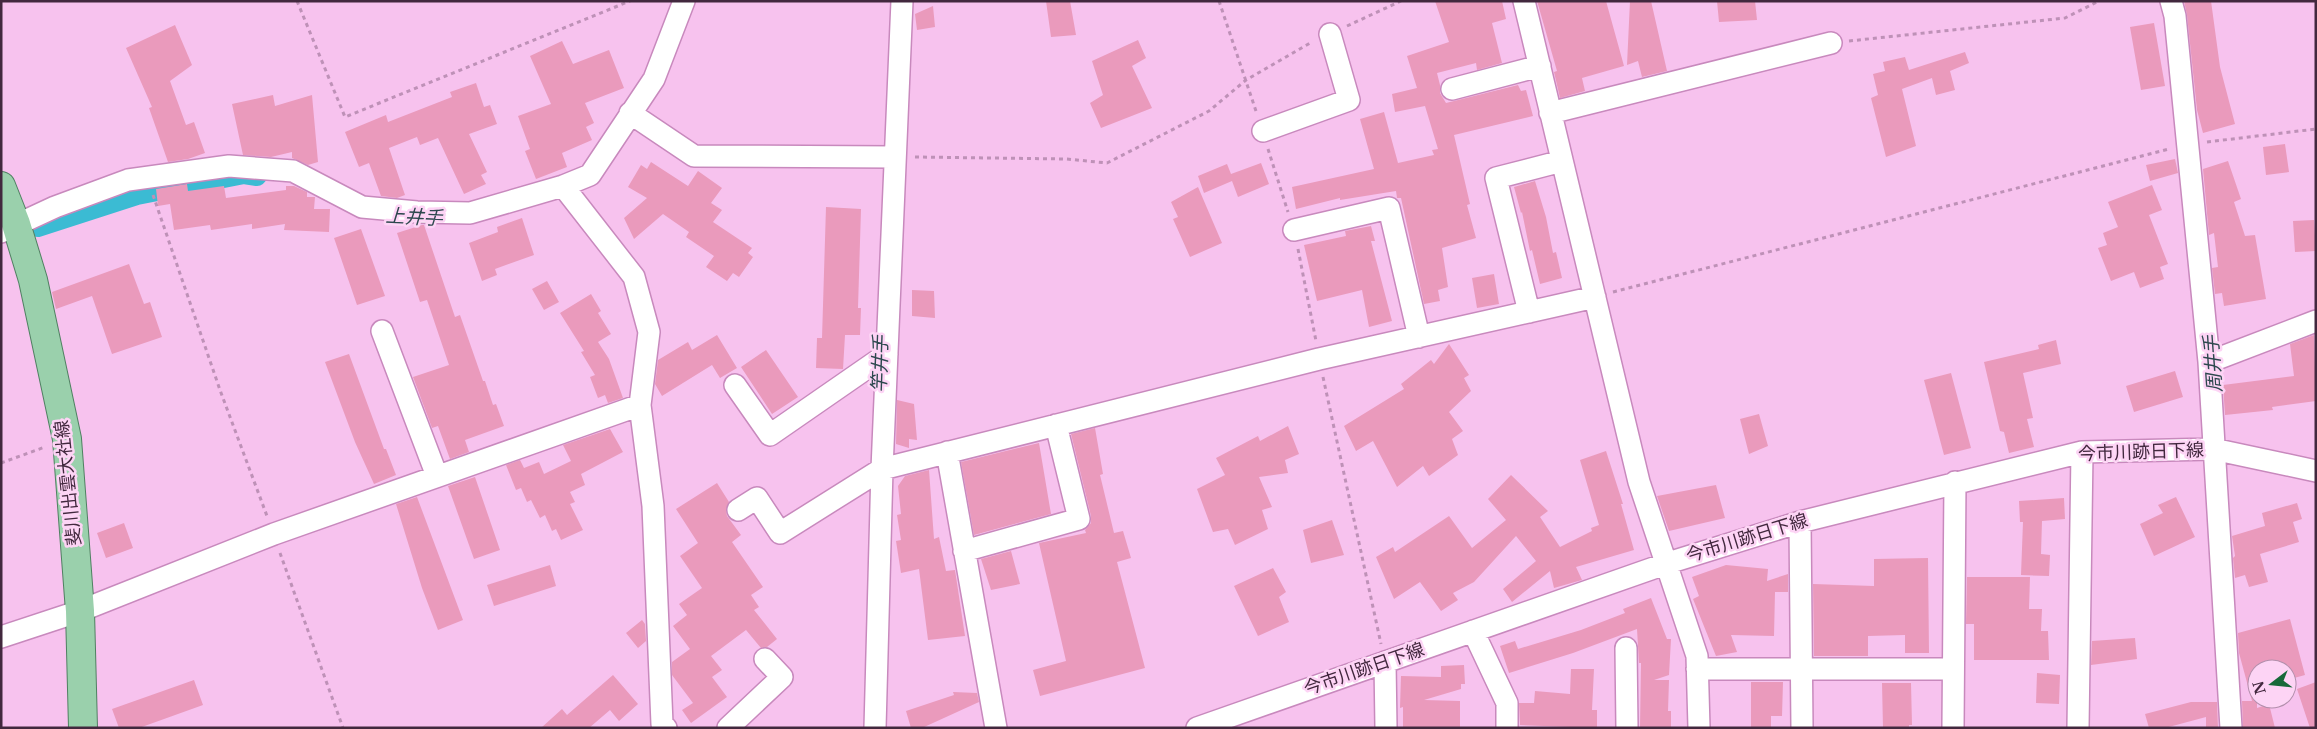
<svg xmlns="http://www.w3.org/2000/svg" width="2317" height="729" viewBox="0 0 2317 729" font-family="'Libre Baskerville','Noto Sans JP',serif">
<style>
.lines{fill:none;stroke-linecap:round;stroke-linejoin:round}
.canal{stroke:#3bbbd3;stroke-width:20}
.building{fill:#ea9abc}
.minor-casing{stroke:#c889bd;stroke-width:24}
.major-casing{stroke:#508062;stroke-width:30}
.path{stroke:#be91b7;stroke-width:3;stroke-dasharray:4 4;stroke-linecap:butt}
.minor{stroke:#fff;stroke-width:21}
.major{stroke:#9ad0ac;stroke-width:28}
.labels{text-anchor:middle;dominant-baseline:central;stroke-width:5;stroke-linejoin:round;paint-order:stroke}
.street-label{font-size:18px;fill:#42283e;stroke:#fdd4f5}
.water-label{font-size:19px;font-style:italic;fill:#2d484e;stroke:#fdd4f5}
</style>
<rect width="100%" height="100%" fill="#f7c2ee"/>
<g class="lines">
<!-- canal -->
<path class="canal" d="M38 227 137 195 244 174 257 176"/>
</g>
<!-- building -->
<path class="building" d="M1046 1H1070L1076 35 1051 37Z
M1435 1H1502L1506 19 1492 23 1502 63 1477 70 1476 63 1437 73 1440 85V93L1446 103 1518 85 1521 91 1526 90 1533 116 1454 135 1470 204 1467 205 1476 238 1442 248 1448 287 1438 290 1440 301 1424 304 1401 198H1397L1396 191 1340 200V198L1296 209 1292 187 1374 169 1360 119 1384 112 1398 163 1434 155 1432 150 1438 149 1425 106 1395 112 1392 94 1417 88 1407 56 1449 42Z
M1537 1H1606L1624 66 1582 78 1585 91 1560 98 1554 72 1557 71Z
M1630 1H1651L1667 71 1642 77 1638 61 1627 65Z
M1717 1H1755L1757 20 1719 22Z
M2184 1H2211L2220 67 2235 124 2203 133 2197 110 2187 15Z
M933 6 935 27 917 30 915 14Z
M2154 23 2165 86 2141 90 2130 27Z
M175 25 192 65 170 81 186 125 194 122 205 153 188 159 168 162 149 108 152 107 126 48Z
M1138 40 1146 58 1132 66 1152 108 1101 128 1090 103 1103 95 1092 61Z
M562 41 573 64 609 50 624 88 585 103 594 123 586 127 592 140 562 153 567 167 536 179 525 151 530 149 518 116 551 104 530 56Z
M1965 52 1969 63 1950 71 1955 90 1936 95 1932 78 1902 89 1916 146 1886 157 1871 98 1878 95 1873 74 1885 71 1883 62 1905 57 1909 70Z
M476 83 484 107 490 105 497 124 469 134 487 172 481 175 486 184 464 194 438 138 420 145 417 137 389 148 405 195 397 198 381 196 369 163 359 167 345 132 386 115 388 122 452 97 450 92Z
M273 95 275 106 312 95 318 162 308 165 292 158V152L271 157 243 155 232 104Z
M2285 144 2289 172 2266 175 2263 147Z
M2175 159 2178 173 2150 181 2146 165Z
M2228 161 2241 199 2234 202 2245 236 2255 235 2266 299 2224 306 2222 293 2215 294 2212 268 2218 267 2214 233 2209 235 2203 169Z
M651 162 688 186 698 171 722 188 711 203 722 210 713 222 752 248 748 253 753 257 739 277 733 273 727 281 706 267 714 256 686 237 689 232 663 214 634 239 624 218 647 198 628 187 641 165 647 169Z
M1261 163 1269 184 1238 197 1232 181 1204 193 1198 176 1227 164 1231 174Z
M1535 181 1546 217 1553 253 1556 252 1562 278 1540 284 1532 250 1530 251 1522 212 1521 213 1514 187Z
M187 184 188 191 224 186 226 198 286 190V186H294L307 192V197H315L314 209H330L329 232 284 230 285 224 252 229V224L211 230 210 225 174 230 170 204 158 206 156 189Z
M2152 185 2162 210 2149 215 2168 264 2160 267 2164 279 2140 288 2134 272 2111 281 2098 248 2107 245 2103 233 2118 227 2108 202Z
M1198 187 1222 243 1190 257 1173 219 1178 217 1171 202Z
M826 207 861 209 858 308H861L860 335H845L843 369 816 368 817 338H822Z
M522 218 534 255 495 269 497 275 482 281 469 243 498 232 497 227Z
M2314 220 2316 251 2295 252 2293 221Z
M422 225H424L455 317 460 315 483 381H485L493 405 496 404 504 426 465 440 469 452 450 459 438 426 432 428 413 377 449 365 427 300 420 302 397 233Z
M1371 226 1375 241H1371L1392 321 1369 327 1362 290 1317 301 1304 245 1346 236 1345 231Z
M361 229 385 296 357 305 334 238Z
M129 264 144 304 150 302 162 337 112 354 92 296 56 309 52 292Z
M1494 274 1499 304 1477 308 1472 278Z
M547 281 559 302 544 310 532 289Z
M912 290 934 291 935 318 912 316Z
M591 294 601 311 598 313 611 334 598 342 609 359 623 398 608 403 605 395 598 398 590 377 595 375 581 352 584 351 560 313Z
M717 335 737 368 720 378 712 365 662 396 655 384 658 360 688 342 692 350Z
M2314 335 2316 401 2272 407 2273 410 2225 415 2223 385 2294 376 2290 344Z
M2056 340 2061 364 2023 373 2033 418 2027 419 2034 447 2009 453 2004 432 2000 431 1984 362 2039 349 2038 345Z
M1449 344 1469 375 1464 378 1471 391 1449 412 1463 431 1452 439 1458 455 1429 476 1423 466 1397 487 1373 441 1356 451 1344 426 1404 389 1401 384 1431 360 1434 364Z
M766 350 798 397 772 414 741 367Z
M349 354 384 449H386L396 475 374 484 355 442 325 362Z
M2175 371 2183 397 2134 412 2126 386Z
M1951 373 1971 448 1944 455 1924 380Z
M897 400 914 404 917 440 909 439V448L896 444Z
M1759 414 1768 446 1749 454 1740 419Z
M1288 426 1299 454 1285 460 1288 473 1259 477 1272 507 1262 510 1268 529 1235 545 1228 529 1213 532 1197 489 1225 475 1216 458 1258 436 1260 441Z
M1095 428 1103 474 1100 475 1114 533 1123 531 1131 558 1117 562 1145 668 1040 696 1033 670 1066 661 1039 543 1086 533 1085 530 1091 523V516L1071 434Z
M610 429 623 452 581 474 585 485 570 492 575 502 570 504 583 530 561 540 556 529 552 531 545 515 540 518 531 500 527 502 521 488 516 490 506 465 520 460 524 468 539 462 544 474 571 461 563 445Z
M1039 443 1051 514 974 535 961 462Z
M1606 451 1623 504H1621L1634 550 1576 567 1582 580 1554 588 1550 571 1512 602 1503 589 1536 561 1516 536 1474 582 1453 593 1458 600 1441 611 1420 582 1394 599 1376 557 1393 547 1395 552 1449 516 1472 548 1506 520 1488 499 1511 475 1548 511 1540 517 1560 547 1592 531 1591 528 1599 525 1580 460Z
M929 470 934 539 939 537 946 571 955 570 965 636 928 640 919 569 901 573 896 541 901 540 897 515 901 514 898 486 905 476Z
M475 477 500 550 474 559 448 486Z
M717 483 729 502 726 510 727 516 741 535 732 542 763 587 751 595 759 607 754 610 777 639 767 647 761 648 746 630 711 656 722 670 712 677 727 697 691 723 682 710 693 703 672 675V662L690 649 673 626 687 615 679 604 702 588 680 556 698 543 676 509Z
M1716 485 1725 518 1669 531 1657 496Z
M417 497 463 620 438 630 422 588 396 504Z
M2176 497 2195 537 2154 556 2140 524 2163 513 2158 505Z
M2064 498 2065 519 2042 521 2041 554 2050 555 2049 576 2021 575 2023 522H2020L2019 501Z
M2297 503 2302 519 2293 522 2299 542 2260 554 2268 582 2249 587 2245 575 2235 578 2233 558 2235 556 2232 536 2265 526 2262 513Z
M1332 520 1344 555 1311 563 1303 530Z
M124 523 133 548 106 558 97 533Z
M1011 551 1020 584 991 590 981 559Z
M1928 558 1929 653H1905V635L1868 636V656H1814L1813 584 1874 586V559Z
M550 565 556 586 494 606 487 585Z
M1726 565 1768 569 1767 581 1788 574V592H1775L1774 636 1731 635 1737 652 1716 656 1693 599 1699 596 1692 577Z
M1273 568 1286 592 1279 597 1289 622 1258 636 1234 586Z
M1967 577H2030L2029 609H2042L2041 631H2048L2049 660H1974V624H1966Z
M1651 598 1667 639H1671L1669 675 1654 680H1669L1668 711H1671V728H1640L1641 663H1639L1637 629 1573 653 1509 673 1500 646 1515 641 1518 649 1581 630 1625 613 1623 609Z
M2290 619 2305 675 2287 680V669H2257V708L2269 704 2275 728H2243L2242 701H2252L2239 653 2238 633Z
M642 620 645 624 646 641 638 648 626 633Z
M2135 638 2137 659 2091 665 2092 641Z
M1464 665 1465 684H1461V689L1424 700 1460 701V728H1403V707L1400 708 1401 676 1441 677V666Z
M1571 669H1594L1592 710H1597V728L1520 725 1519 703H1534L1535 691 1570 694Z
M2037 673 2060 675 2059 704 2036 703Z
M613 675 638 704 619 721 610 710 589 728H541L562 709 567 715Z
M194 680 203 705 139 728H119L112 709Z
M1751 682H1783L1782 716H1771V728H1751Z
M2316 682V728H2310L2297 689Z
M1882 683H1911L1912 725H1909V728H1883Z
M953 692 977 693 979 702 922 728H911L906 711 954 695Z
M2191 702H2217L2218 728H2206V717L2165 728H2149L2145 714Z"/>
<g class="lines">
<defs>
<path id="minor" d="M1524 1 1639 482 1697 656 1699 728
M2171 1 2175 16 2209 362 2231 728
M1452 89 1540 66
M630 113 694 156 894 157
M1550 113 1831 43
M1263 131 1349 100 1330 34
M563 186 634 277 649 332 640 405 653 506 662 724 666 728
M1294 230 1389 208 1419 337
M1 232 55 207 128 180 229 166 293 171 362 207 417 212 470 213 563 186 590 175 654 79 684 1
M1529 312 1496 178 1562 161
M382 331 437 476
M2209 362 2316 321
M735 385 770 435 887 354
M947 452 996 728
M738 510 757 498 780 533 882 469 1319 359 1595 297
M1800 522 1802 728
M964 551 1079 519 1056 425
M1473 631 1507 703V728
M1 637 80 611 274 534 640 405
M1626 648 1627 728
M1385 662 1386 728
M1697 669H1953
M728 728 782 677 765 659
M875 728 882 469 902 1
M1197 728 1668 563 1800 522 2082 452 2213 449 2316 471
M1953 728 1955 482
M2078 728 2082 452"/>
<path id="major" d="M1 186 16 224 33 280 67 439 80 611 83 728"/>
</defs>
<!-- minor casing -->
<use href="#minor" class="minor-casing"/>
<!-- major casing -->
<use href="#major" class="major-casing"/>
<!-- path -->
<path class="path" d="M297 1 345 117 630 1
M1219 1 1257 114
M1347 26 1401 1
M1849 41 2065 18 2099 1
M2207 142 2316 129
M1268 149 1288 212
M915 157 1067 159 1107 163 1209 111 1246 80 1312 42
M153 195 220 390 267 516
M1298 249 1316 341
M1613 292 2169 149
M1323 377 1381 644
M1 463 45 447
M280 553 343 728"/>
<!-- minor -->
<use href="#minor" class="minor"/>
<!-- major -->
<use href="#major" class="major"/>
</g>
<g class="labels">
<!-- street labels -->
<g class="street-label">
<text transform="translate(2141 452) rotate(-2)">今市川跡日下線</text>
<text transform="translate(68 483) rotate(-96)">斐川出雲大社線</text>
<text transform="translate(1747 538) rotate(-17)">今市川跡日下線</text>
<text transform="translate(1364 669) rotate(-19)">今市川跡日下線</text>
</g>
<!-- water labels -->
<g class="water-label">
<text transform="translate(414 217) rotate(3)">上井手</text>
<text transform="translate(880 364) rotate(-88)">竿井手</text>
<text transform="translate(2213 364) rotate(-94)">周井手</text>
</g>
</g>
<!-- border -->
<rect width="2317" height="729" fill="none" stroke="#42283e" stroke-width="5"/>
<!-- north arrow -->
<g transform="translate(2272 684) rotate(254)"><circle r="24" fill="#fdd4f5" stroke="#b28fac"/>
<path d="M0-4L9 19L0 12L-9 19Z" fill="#176939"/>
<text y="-8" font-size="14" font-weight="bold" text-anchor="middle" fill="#42283e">N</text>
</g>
</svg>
